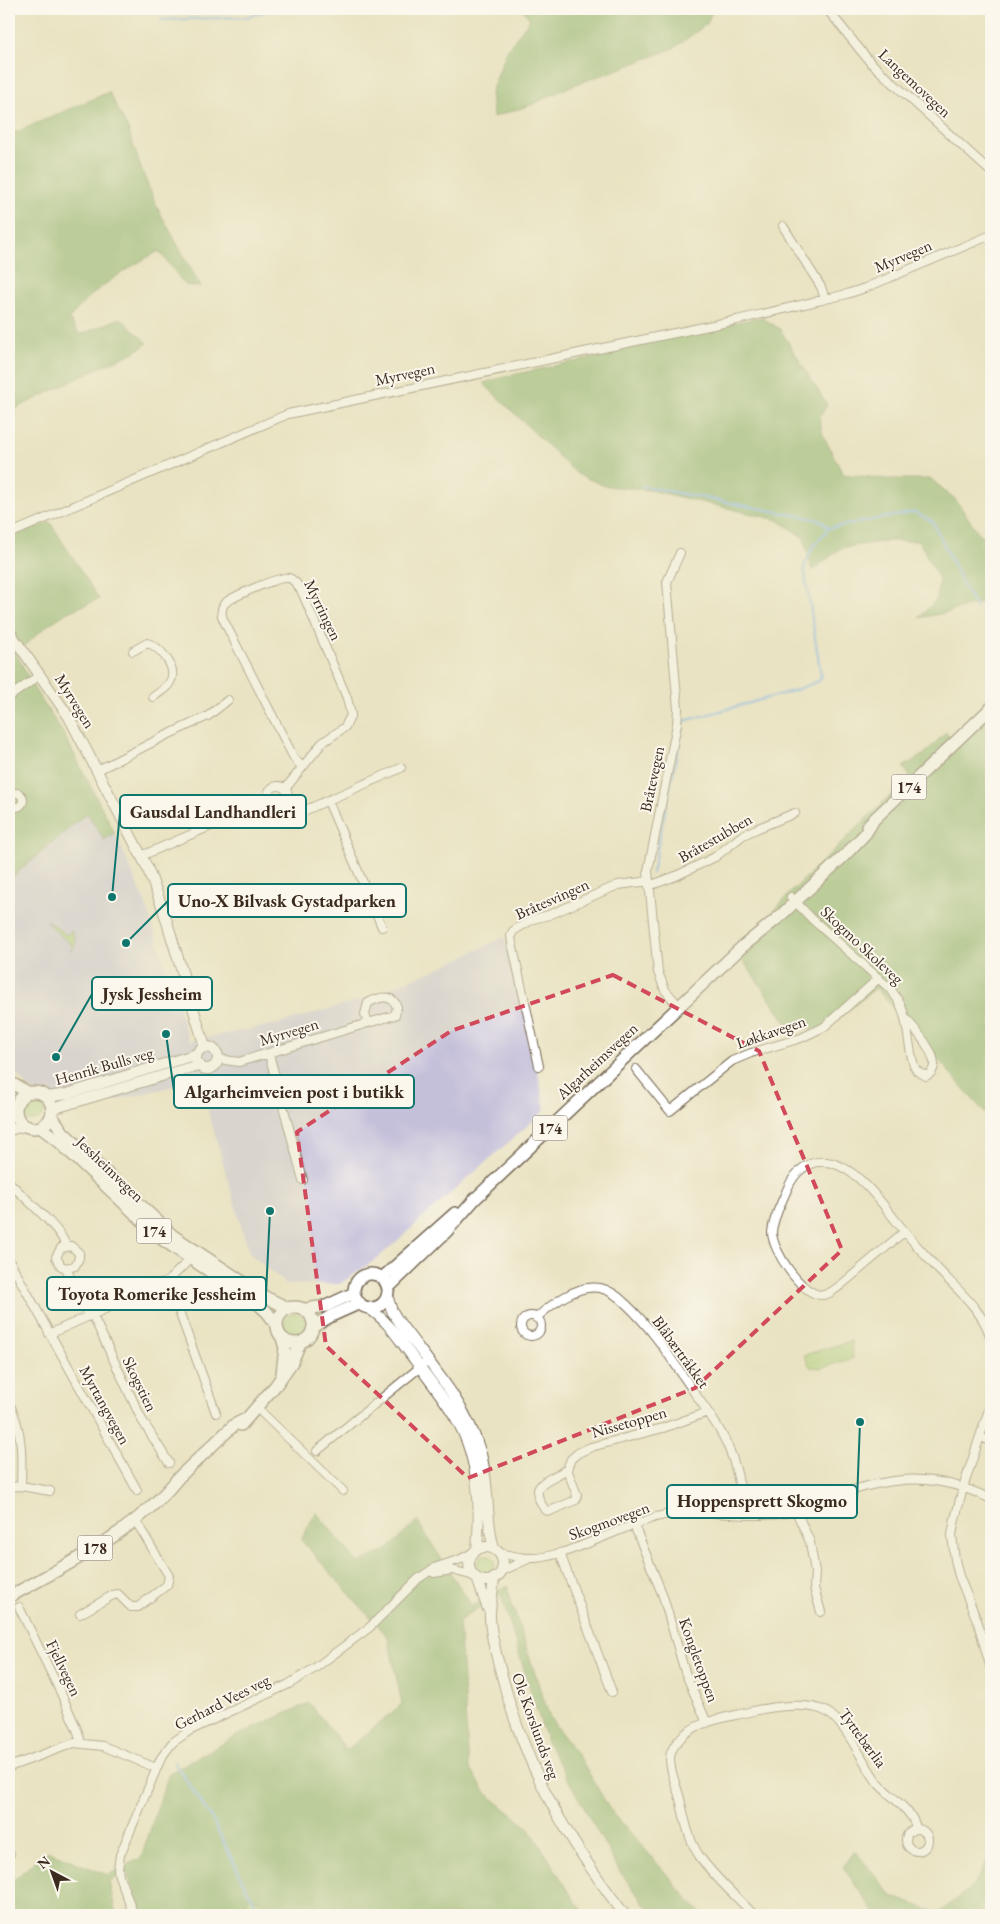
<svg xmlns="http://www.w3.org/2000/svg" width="1000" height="1924" viewBox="0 0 1000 1924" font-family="'EB Garamond',serif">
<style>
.industrial{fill:#c5c0da}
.green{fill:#a7ce78;stroke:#717c4b}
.forest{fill:#85b168;stroke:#606e43}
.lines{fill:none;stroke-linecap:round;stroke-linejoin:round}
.stream{stroke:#79b0e8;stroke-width:2.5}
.street-casing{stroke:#786b58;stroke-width:10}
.secondary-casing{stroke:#786b58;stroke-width:12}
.primary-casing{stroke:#786b58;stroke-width:14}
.street{stroke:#fff;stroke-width:8}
.secondary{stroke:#fff;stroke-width:10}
.primary{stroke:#fff;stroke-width:11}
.marked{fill:none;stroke:#d1495b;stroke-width:4;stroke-dasharray:10 6;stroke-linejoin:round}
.labels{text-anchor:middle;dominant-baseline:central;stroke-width:4;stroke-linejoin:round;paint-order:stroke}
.shield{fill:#fbf7ec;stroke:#75685c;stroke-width:1}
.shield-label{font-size:15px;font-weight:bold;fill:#3b2a1e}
.street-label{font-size:16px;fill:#3b2a1e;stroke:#fbf7ec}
.leader{fill:none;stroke:#0f766e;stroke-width:2}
.callout-dot{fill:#0f766e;stroke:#fbf7ec;stroke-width:2}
.callout{fill:#fbf7ec;stroke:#0f766e;stroke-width:2}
.callout-label{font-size:18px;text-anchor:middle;font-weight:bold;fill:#3b2a1e}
</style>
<rect width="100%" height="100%" fill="#fbf7ec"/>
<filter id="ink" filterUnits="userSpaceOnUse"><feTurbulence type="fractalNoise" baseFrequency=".02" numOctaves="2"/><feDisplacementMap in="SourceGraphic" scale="10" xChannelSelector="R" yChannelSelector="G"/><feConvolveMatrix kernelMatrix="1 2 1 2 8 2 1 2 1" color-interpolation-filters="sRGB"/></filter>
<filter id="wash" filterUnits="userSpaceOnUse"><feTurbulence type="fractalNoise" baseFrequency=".0096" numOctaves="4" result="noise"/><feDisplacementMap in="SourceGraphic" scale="20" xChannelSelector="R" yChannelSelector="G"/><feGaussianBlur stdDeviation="1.12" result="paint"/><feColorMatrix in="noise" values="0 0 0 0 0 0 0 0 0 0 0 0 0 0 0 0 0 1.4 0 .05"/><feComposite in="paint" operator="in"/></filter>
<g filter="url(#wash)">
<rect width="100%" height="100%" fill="#eae3c3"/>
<!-- industrial -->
<path class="industrial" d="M88 813 104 840 115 833 146 904 189 1041 281 1023 360 1000 439 968 504 937 519 972 545 1110 379 1257 340 1284 287 1285 249 1253 199 1080 55 1115 9 1066V880Z"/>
<!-- green -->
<path class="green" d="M46 920 67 935 71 931 72 932C76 939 77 945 71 951L73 946 51 927Z
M22 1110a11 11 0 1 1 22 0a11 11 0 1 1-22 0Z
M284 1324a11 11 0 1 1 22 0a11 11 0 1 1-22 0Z
M851 1341 853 1358 821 1368 810 1367 804 1355Z
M477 1564a9 9 0 1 1 18 0a9 9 0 1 1-18 0Z
M249 1897 263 1902 271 1915H246L243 1906Z"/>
<!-- forest -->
<path class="forest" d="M522 9H713L707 24 674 48 622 68 571 86 531 105 493 117 491 92 507 50 530 19Z
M109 92 128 129 142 171 159 211 201 287 185 285 159 251C126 269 92 289 69 319L80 335 120 318 148 343 135 352 94 370 9 412V135Z
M761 317 780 329 827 405 819 418 823 435 843 474 887 479H931L955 499 981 536 991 534V599L945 613 919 618 937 599 939 579 919 541H885L841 548 812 571 804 538 778 520 650 490 605 486 577 474 483 383 508 376 595 357 637 344Z
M50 522 99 599 68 612 48 625 16 653 35 690 63 733 115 833 104 840 87 813 9 880V538Z
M991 707V725L986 729V777L989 821 991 827V1120L876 988 822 1031 787 1024 737 952 792 891 910 776 903 767 924 754 946 732 952 743Z
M316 1512 358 1563 387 1550 417 1521 472 1606 508 1585V1593L550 1718 582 1761 609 1808 702 1915H653L620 1872 546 1740 500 1593 459 1621 469 1768 487 1794 529 1828 575 1901 587 1915H271L263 1902 249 1897 243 1906 246 1915H143L127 1873 109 1881 116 1915H9V1884L47 1851 108 1875 141 1858 169 1773 242 1733 309 1703 347 1750 402 1704 388 1637 301 1540Z
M855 1851 893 1897 939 1913 973 1886 991 1854V1915H876L843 1867Z"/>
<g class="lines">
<!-- stream -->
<path class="stream" d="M161 20 246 17 274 9
M642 486 820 520 829 528
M652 873 684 721 793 691 819 681 821 676 804 567 812 548 829 528 915 512 933 522 964 587 976 607
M174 1762 212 1819 260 1915"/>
</g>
</g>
<g filter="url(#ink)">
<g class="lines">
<defs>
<path id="street" d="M827 9 870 62 991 172
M783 226 821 287 825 299
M9 534 288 414 737 320 847 294 865 288 991 235
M133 651 147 643C159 646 177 666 171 680 168 688 160 692 153 697
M9 697 40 675
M98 770 163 737 208 716 228 700
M268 796a10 10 0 1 1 20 0a10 10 0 1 1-20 0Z
M285 789 322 743 345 727 351 715 347 698 302 592C298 586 295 580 289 578 279 576 231 597 224 604 221 609 221 614 223 619L294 758 302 767
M9 800a7 7 0 1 1 14 0a7 7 0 1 1-14 0Z
M328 801 382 927
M287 802 302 810H306L401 768
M141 856 269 801
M649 886 676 876 715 857 743 835 756 829 795 813
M791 897 812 919 887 986C911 1009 905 1036 914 1066L917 1071 926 1076C949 1066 916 1030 906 1019
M679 1006 665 990 658 972 648 871 677 724 678 709 667 582 680 553
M269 1054 303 1180
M218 1059 239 1062 368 1023 365 1014 368 1003C379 997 392 993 397 1007L395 1015 368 1023
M539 1066 512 943 511 936 513 931 533 919 549 915 618 885 649 881
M636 1069 670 1111 732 1061 751 1053 801 1038 824 1027 879 978
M10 1183C24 1198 61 1228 66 1246
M904 1232 841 1285C835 1289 828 1296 821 1295 801 1294 772 1250 772 1232 773 1218 781 1204 786 1192 791 1180 797 1170 810 1164 845 1151 878 1198 896 1221 909 1237 922 1252 936 1267 956 1289 983 1309 991 1339
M9 1260 137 1490
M66 1268 75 1266 79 1258V1253L71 1246 61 1248 56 1257 61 1266 66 1268 88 1316
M168 1281 216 1413
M92 1314 142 1420 169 1463
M521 1326a10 10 0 1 1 20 0a10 10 0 1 1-20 0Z
M536 1318C552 1304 577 1284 600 1288 610 1290 620 1298 626 1304 652 1328 672 1360 692 1389 703 1406 716 1421 725 1440 736 1463 742 1489 741 1514
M49 1334 168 1281 190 1259
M9 1403C23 1430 22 1457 21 1486
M991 1403 963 1488 955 1519 952 1535 955 1560 959 1576 978 1623 991 1669
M256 1407 343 1491
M981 1437 991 1441
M317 1451 424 1364
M567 1469 577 1495 576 1500 550 1511 545 1510C526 1482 548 1482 567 1469L571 1459 578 1453 591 1447 663 1428 708 1412
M9 1487 21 1486 50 1491
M796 1511 810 1542 815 1572 814 1588 821 1612
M634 1525 663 1596 685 1672 707 1723
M497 1552C508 1555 520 1558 530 1558 542 1559 556 1554 567 1551 597 1541 626 1526 656 1517 697 1506 738 1519 780 1514 801 1511 821 1501 841 1494 897 1475 937 1473 991 1499
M560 1553 612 1692
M430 1571 434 1573 452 1570 474 1576
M500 1572 528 1559
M19 1607 60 1691 78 1732 81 1743
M80 1614 113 1595 118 1594 131 1607H138L167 1585 169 1576 135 1520
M9 1767 74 1743 103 1746 156 1768
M906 1840a11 11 0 1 1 22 0a11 11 0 1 1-22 0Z
M9 1855 10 1854
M134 1915 119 1876 118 1869 120 1855 161 1758 172 1743 189 1731 289 1684 315 1668 370 1627 418 1579 434 1568 461 1559 474 1552
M754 1915C736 1896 715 1878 700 1857 688 1840 685 1819 680 1799 677 1786 670 1773 670 1759 670 1752 673 1747 677 1742 693 1721 725 1718 749 1712 770 1707 808 1701 827 1712 847 1724 863 1764 878 1783 888 1795 915 1812 916 1829"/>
<path id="secondary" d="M9 631 69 717 147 867 163 909 205 1047
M196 1058a11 11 0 1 1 22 0a11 11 0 1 1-22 0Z
M47 1097 67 1094 197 1054
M52 1109 188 1068 200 1066
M9 1120 16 1113
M9 1130 25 1126
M387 1295 392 1311 399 1322C428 1362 466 1403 480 1451 490 1483 485 1517 494 1549
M368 1308C388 1320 400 1341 414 1359 429 1380 446 1400 458 1422 479 1460 481 1507 477 1550
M469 1564a17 17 0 1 1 34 0a17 17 0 1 1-34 0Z
M477 1578 488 1609
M494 1578C493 1590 491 1601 490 1612 489 1631 497 1658 502 1676 525 1768 568 1841 625 1915"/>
<path id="primary" d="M867 826 991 708
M9 1082 28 1092
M16 1110a18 18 0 1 1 36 0a18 18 0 1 1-36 0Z
M51 1115 63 1132 172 1235 267 1298 288 1308
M40 1127 56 1139 163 1240 257 1303 267 1312 276 1324
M354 1291a17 17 0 1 1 34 0a17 17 0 1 1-34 0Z
M382 1278 455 1213
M388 1288 447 1231 475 1199 742 947 779 917 846 854 865 834 872 823
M277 1325a18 18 0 1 1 36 0a18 18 0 1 1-36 0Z
M306 1309 326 1306 354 1293
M314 1326 331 1316 360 1303
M282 1374 285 1348 282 1338
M241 1425 276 1385 292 1362 300 1343
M9 1597C69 1563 136 1532 179 1477L234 1425 244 1420"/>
</defs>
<!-- street casing -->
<use href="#street" class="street-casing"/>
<!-- secondary casing -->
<use href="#secondary" class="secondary-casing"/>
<!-- primary casing -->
<use href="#primary" class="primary-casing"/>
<!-- street -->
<use href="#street" class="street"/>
<!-- secondary -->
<use href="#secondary" class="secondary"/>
<!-- primary -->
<use href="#primary" class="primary"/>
</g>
</g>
<!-- marked area -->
<path d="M0 0H1000V1924H0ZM613 975 759 1051 842 1250 695 1388 468 1478 326 1346 297 1132 451 1031Z" fill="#eae3c3" fill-opacity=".55" fill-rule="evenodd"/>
<path class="marked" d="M613 975 759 1051 842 1250 695 1388 468 1478 326 1346 297 1132 451 1031Z"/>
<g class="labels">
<!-- shield labels -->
<g class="shield">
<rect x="891.5" y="774.5" width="35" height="25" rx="4"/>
<rect x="532.5" y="1115.5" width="35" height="25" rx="4"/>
<rect x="136.5" y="1218.5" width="35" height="25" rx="4"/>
<rect x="77.5" y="1535.5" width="35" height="25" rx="4"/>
</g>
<g class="shield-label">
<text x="909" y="787">174</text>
<text x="550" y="1128">174</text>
<text x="154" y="1231">174</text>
<text x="95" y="1548">178</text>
</g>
<!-- street labels -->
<g class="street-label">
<text transform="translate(915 83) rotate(43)">Langemovegen</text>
<text transform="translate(903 256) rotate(-23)">Myrvegen</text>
<text transform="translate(405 374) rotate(-12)">Myrvegen</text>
<text transform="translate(323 610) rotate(64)">Myrringen</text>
<text transform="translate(75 701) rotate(58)">Myrvegen</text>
<text transform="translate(652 779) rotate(-78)">Bråtevegen</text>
<text transform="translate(715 838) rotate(-30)">Bråtestubben</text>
<text transform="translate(552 899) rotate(-24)">Bråtesvingen</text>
<text transform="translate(862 945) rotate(43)">Skogmo Skoleveg</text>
<text transform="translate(289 1032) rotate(-17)">Myrvegen</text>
<text transform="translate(771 1032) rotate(-19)">Løkkavegen</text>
<text transform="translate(597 1061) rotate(-43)">Algarheimsvegen</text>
<text transform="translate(104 1066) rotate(-16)">Henrik Bulls veg</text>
<text transform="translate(110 1169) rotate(44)">Jessheimvegen</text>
<text transform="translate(681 1352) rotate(54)">Blåbærtråkket</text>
<text transform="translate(140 1384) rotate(64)">Skogstien</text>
<text transform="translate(105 1405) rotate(61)">Myrtangvegen</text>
<text transform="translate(629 1422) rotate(-16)">Nissetoppen</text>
<text transform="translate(609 1521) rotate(-20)">Skogmovegen</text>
<text transform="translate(699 1660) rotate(70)">Kongletoppen</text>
<text transform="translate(64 1668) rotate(64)">Fjellvegen</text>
<text transform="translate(222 1702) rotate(-27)">Gerhard Vees veg</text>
<text transform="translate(536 1726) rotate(70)">Ole Korslunds veg</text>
<text transform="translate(863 1738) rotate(54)">Tyttebærlia</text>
</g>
</g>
<!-- callouts -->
<path class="leader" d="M112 897L120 812M126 943L168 901M56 1057L92 994M166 1034L174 1091M270 1211L266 1294M860 1422L857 1501"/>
<g class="callout-dot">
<circle cx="112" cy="897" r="5"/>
<circle cx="126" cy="943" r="5"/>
<circle cx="56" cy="1057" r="5"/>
<circle cx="166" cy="1034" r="5"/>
<circle cx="270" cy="1211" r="5"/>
<circle cx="860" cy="1422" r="5"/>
</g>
<g class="callout">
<rect x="120" y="795" width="186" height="33" rx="5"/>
<rect x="168" y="884" width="238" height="33" rx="5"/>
<rect x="92" y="977" width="120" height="33" rx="5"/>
<rect x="174" y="1075" width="240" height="33" rx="5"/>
<rect x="47" y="1277" width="219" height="33" rx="5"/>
<rect x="667" y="1485" width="190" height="33" rx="5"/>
</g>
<g class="callout-label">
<text x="213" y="818">Gausdal Landhandleri</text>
<text x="287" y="907">Uno-X Bilvask Gystadparken</text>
<text x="152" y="1000">Jysk Jessheim</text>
<text x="294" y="1098">Algarheimveien post i butikk</text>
<text x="157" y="1300">Toyota Romerike Jessheim</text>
<text x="762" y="1507">Hoppensprett Skogmo</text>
</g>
<!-- margin -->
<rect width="1000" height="1924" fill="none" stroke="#fbf7ec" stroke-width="30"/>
<!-- north arrow -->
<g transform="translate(52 1872) rotate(319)" stroke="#fbf7ec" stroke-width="4" paint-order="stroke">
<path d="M0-4L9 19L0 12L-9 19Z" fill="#3b2a1e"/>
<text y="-8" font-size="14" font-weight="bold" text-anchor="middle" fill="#3b2a1e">N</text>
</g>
</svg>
